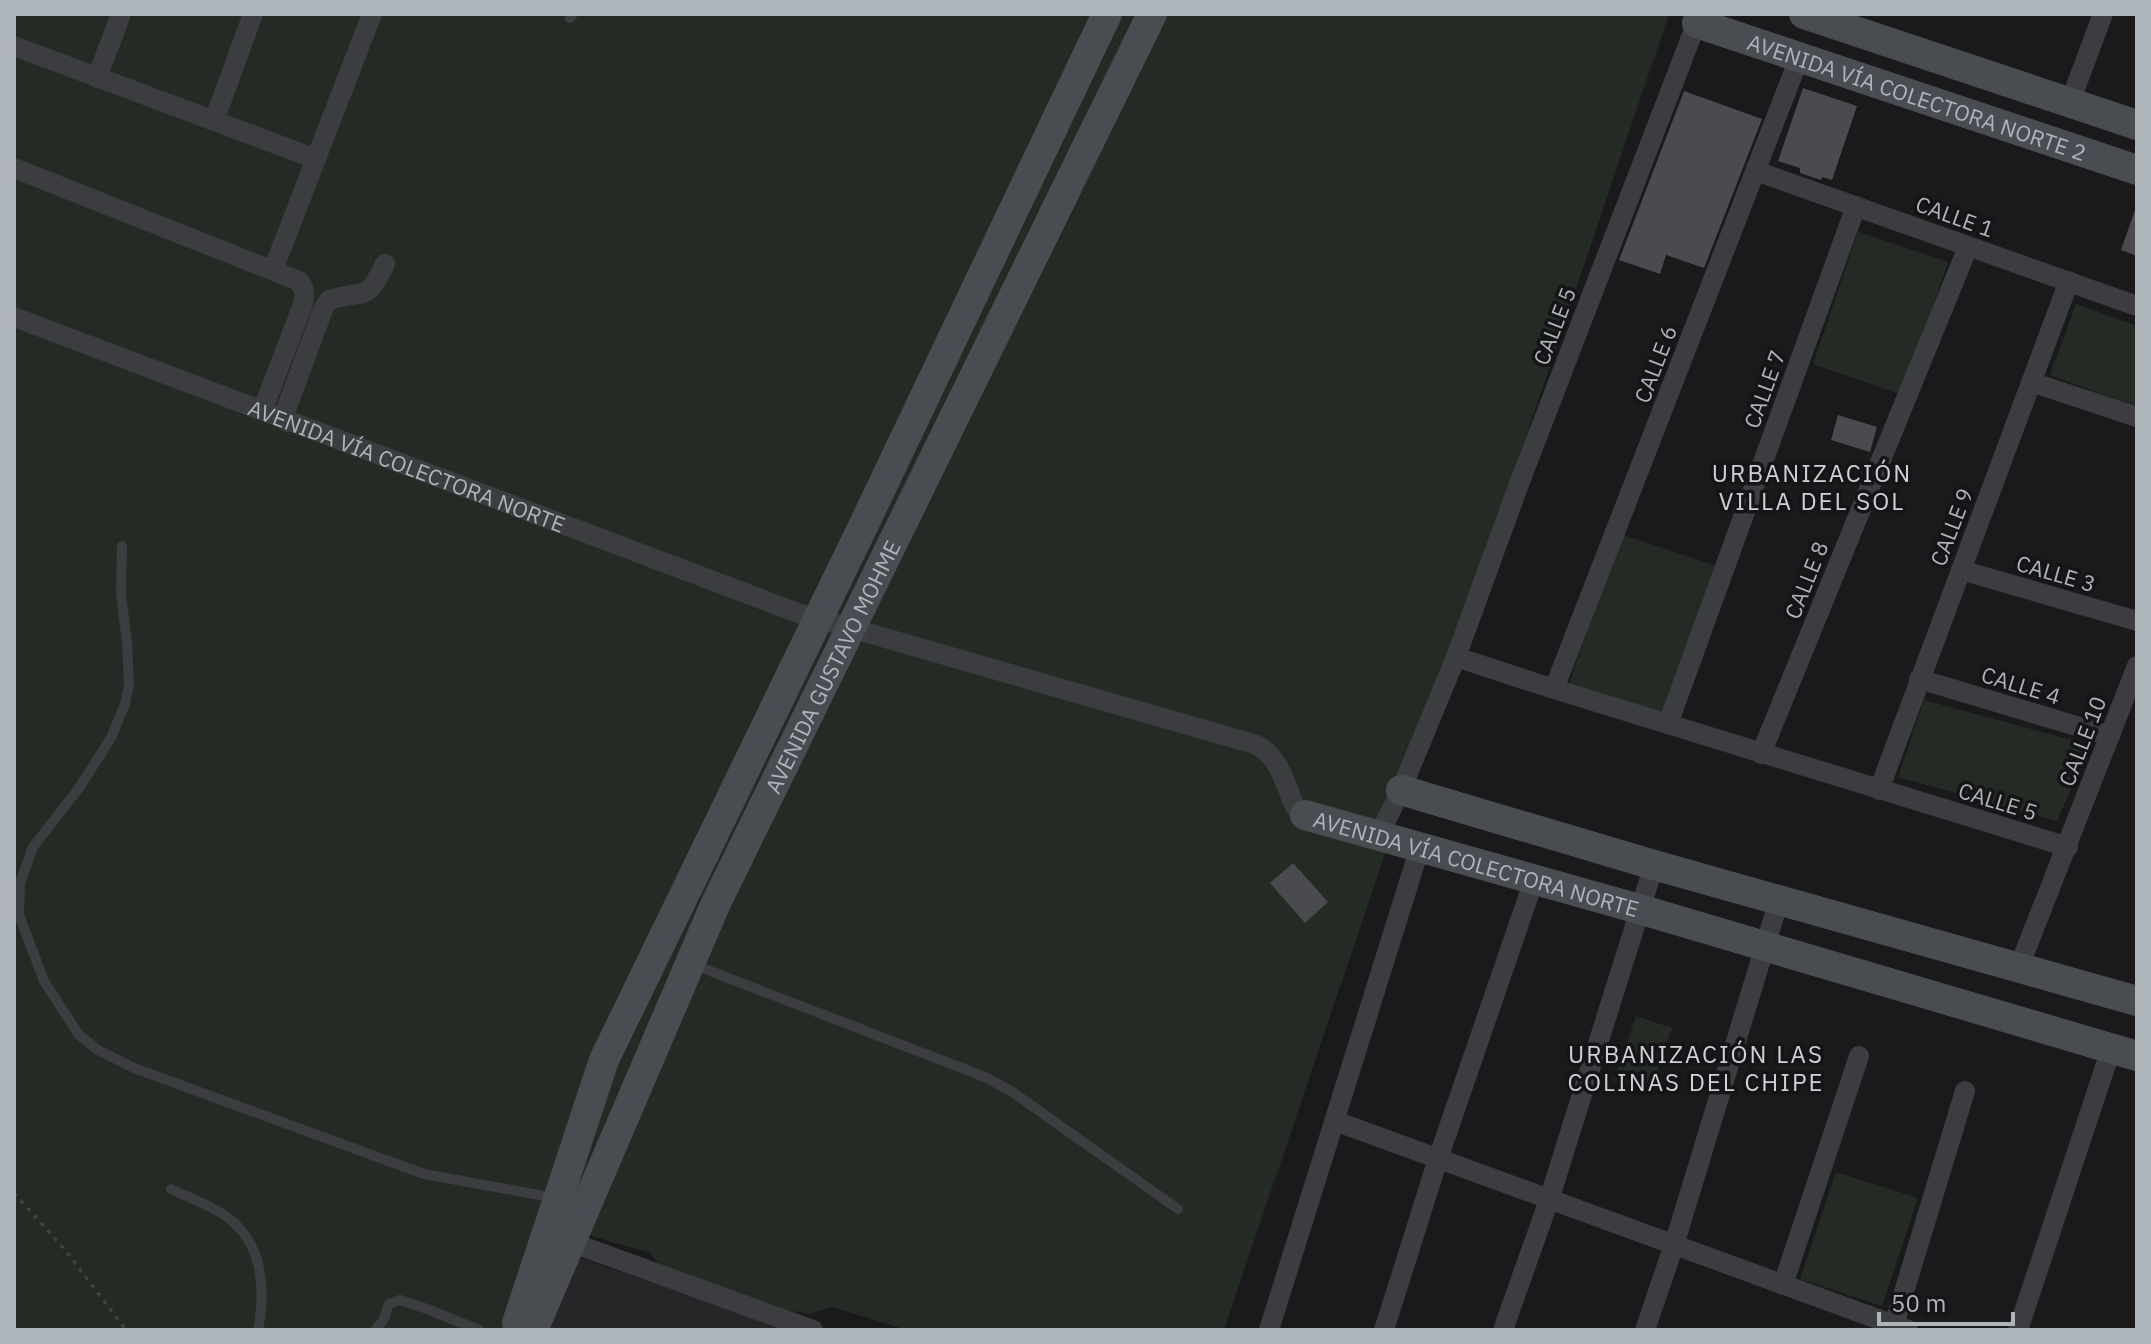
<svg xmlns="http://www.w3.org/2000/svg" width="2151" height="1344" viewBox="0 0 2151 1344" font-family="'IBM Plex Sans',sans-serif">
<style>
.built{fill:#262629}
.green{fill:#242b24}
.building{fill:#494b4e}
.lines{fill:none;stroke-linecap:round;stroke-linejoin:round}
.path{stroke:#414447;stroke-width:3;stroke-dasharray:4 6;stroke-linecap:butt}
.lane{stroke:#3b3d40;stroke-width:10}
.street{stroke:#3b3d40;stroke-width:20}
.secondary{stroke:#494c50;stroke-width:30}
.labels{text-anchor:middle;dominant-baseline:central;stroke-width:7;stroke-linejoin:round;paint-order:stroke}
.street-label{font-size:22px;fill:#adb4ba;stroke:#151517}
.neighbourhood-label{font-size:24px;letter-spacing:2px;fill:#ced2d6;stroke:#151517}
</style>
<rect width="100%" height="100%" fill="#1a1a1c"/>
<!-- built -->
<path class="built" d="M572 1255 789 1330H546Z"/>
<!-- green -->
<path class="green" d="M14 14H1669L1224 1330H907L832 1307 810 1314 757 1305 663 1270 650 1253 571 1230 513 1330H14Z
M1858 232 1948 262 1902 395 1813 364Z
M2076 304 2137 326V407L2050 375Z
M1620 534 1716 566 1665 717 1569 684Z
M1924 700 2090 745 2057 821 1898 777Z
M1636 1016 1672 1028 1650 1093 1614 1081Z
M1836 1172 1918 1198 1882 1306 1800 1279Z"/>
<!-- building -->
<path class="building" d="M1803 88 1857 106 1832 180 1822 177 1821 180 1800 173V168L1778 161Z
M1684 91 1762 119 1704 268 1666 255 1660 274 1619 260Z
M2135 210 2137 211V256L2121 250Z
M1838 415 1877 427 1870 452 1831 440Z
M1293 863 1328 902 1305 923 1270 883Z"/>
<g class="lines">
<!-- path -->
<path class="path" d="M14 1193 65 1250 126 1330"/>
<!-- lane -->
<path class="lane" d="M570 18 573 14
M122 546 121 594 127 642 129 685 125 704 111 738 79 788 33 847 20 883 19 915 44 981 79 1035 98 1050 134 1068 424 1174 556 1198
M692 964 985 1077 1011 1091 1178 1209
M171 1189C189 1198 211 1205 227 1217 263 1243 266 1290 258 1330
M375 1330 383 1321 389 1304 400 1300 427 1309 479 1330"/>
<!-- street -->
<g class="street">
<path d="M14 46 316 159"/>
<path d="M97 78 121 14"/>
<path d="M2070 102 2103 14"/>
<path d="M214 121 253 14"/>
<path d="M14 168 299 281C306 290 305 296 302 307L264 406 261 409H256"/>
<path d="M1756 171 2137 306"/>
<path d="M273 270 372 14"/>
<path id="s1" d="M14 317 798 613 1254 744C1278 754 1284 780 1293 802L1296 808 1305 815"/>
<path d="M2031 382 2137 417"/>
<path d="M287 422 285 414 288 404 324 307 329 300C366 288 365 305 385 264"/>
<path d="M1961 570 2137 621"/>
<path d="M1456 657 1554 689 2068 847"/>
<path d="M1919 679 2110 736"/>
<path d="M1554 689 1800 56"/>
<path d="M1668 724 1856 206"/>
<path d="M1761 754 1968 247"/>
<path d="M1879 790 2069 281"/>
<path d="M1379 835 1401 790 1456 657 1519 484 1700 14"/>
<path d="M2019 967 2137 666"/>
<path d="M1335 1121 1908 1330"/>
<path d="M570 1242 813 1330"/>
<path d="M1783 1285 1859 1056"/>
<path d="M1894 1325 1965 1091"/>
<path d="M1269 1330 1420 847"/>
<path d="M1384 1330 1438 1159 1534 880"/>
<path d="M1503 1330 1549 1200 1654 865"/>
<path d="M1645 1330 1674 1245 1779 900"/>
<path d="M2018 1330 2111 1049"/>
</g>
<!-- secondary -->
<g class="secondary">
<path d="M1804 14 2137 125"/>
<path id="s2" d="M1697 23 2137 170"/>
<path d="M1401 790 1654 865 2137 1001"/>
<path id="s3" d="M1305 815 1639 909 2137 1056"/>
<path d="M517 1323 604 1060 867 518 1107 14"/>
<path id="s4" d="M533 1330 716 903 1152 14"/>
</g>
</g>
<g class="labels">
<!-- street labels -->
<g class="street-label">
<text stroke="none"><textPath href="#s2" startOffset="232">AVENIDA VÍA COLECTORA NORTE 2</textPath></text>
<text transform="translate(1955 216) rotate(20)">CALLE 1</text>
<text transform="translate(1554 326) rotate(-69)">CALLE 5</text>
<text transform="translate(1655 364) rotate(-69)">CALLE 6</text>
<text transform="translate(1764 389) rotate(-70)">CALLE 7</text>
<text stroke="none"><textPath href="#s1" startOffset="420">AVENIDA VÍA COLECTORA NORTE</textPath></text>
<text transform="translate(1951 527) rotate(-69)">CALLE 9</text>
<text transform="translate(2056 573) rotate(16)">CALLE 3</text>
<text transform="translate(1806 580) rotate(-68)">CALLE 8</text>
<text stroke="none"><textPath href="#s4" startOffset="728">AVENIDA GUSTAVO MOHME</textPath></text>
<text transform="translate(2021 685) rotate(17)">CALLE 4</text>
<text transform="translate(2082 741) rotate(-69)">CALLE 10</text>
<text transform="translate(1998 801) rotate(17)">CALLE 5</text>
<text stroke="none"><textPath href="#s3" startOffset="178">AVENIDA VÍA COLECTORA NORTE</textPath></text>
</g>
<!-- neighbourhood labels -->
<g class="neighbourhood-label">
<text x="1812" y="473">URBANIZACIÓN<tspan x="1812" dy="28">VILLA DEL SOL</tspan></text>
<text x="1696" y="1054">URBANIZACIÓN LAS<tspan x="1696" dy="28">COLINAS DEL CHIPE</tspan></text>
</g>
</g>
<!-- border -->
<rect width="2151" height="1344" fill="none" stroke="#adb4ba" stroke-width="32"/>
<!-- scale -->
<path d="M1879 1312v12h134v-12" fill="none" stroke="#adb4ba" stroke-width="4"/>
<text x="1891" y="1312" font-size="24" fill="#adb4ba" stroke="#151517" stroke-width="6" paint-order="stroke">50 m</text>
</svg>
